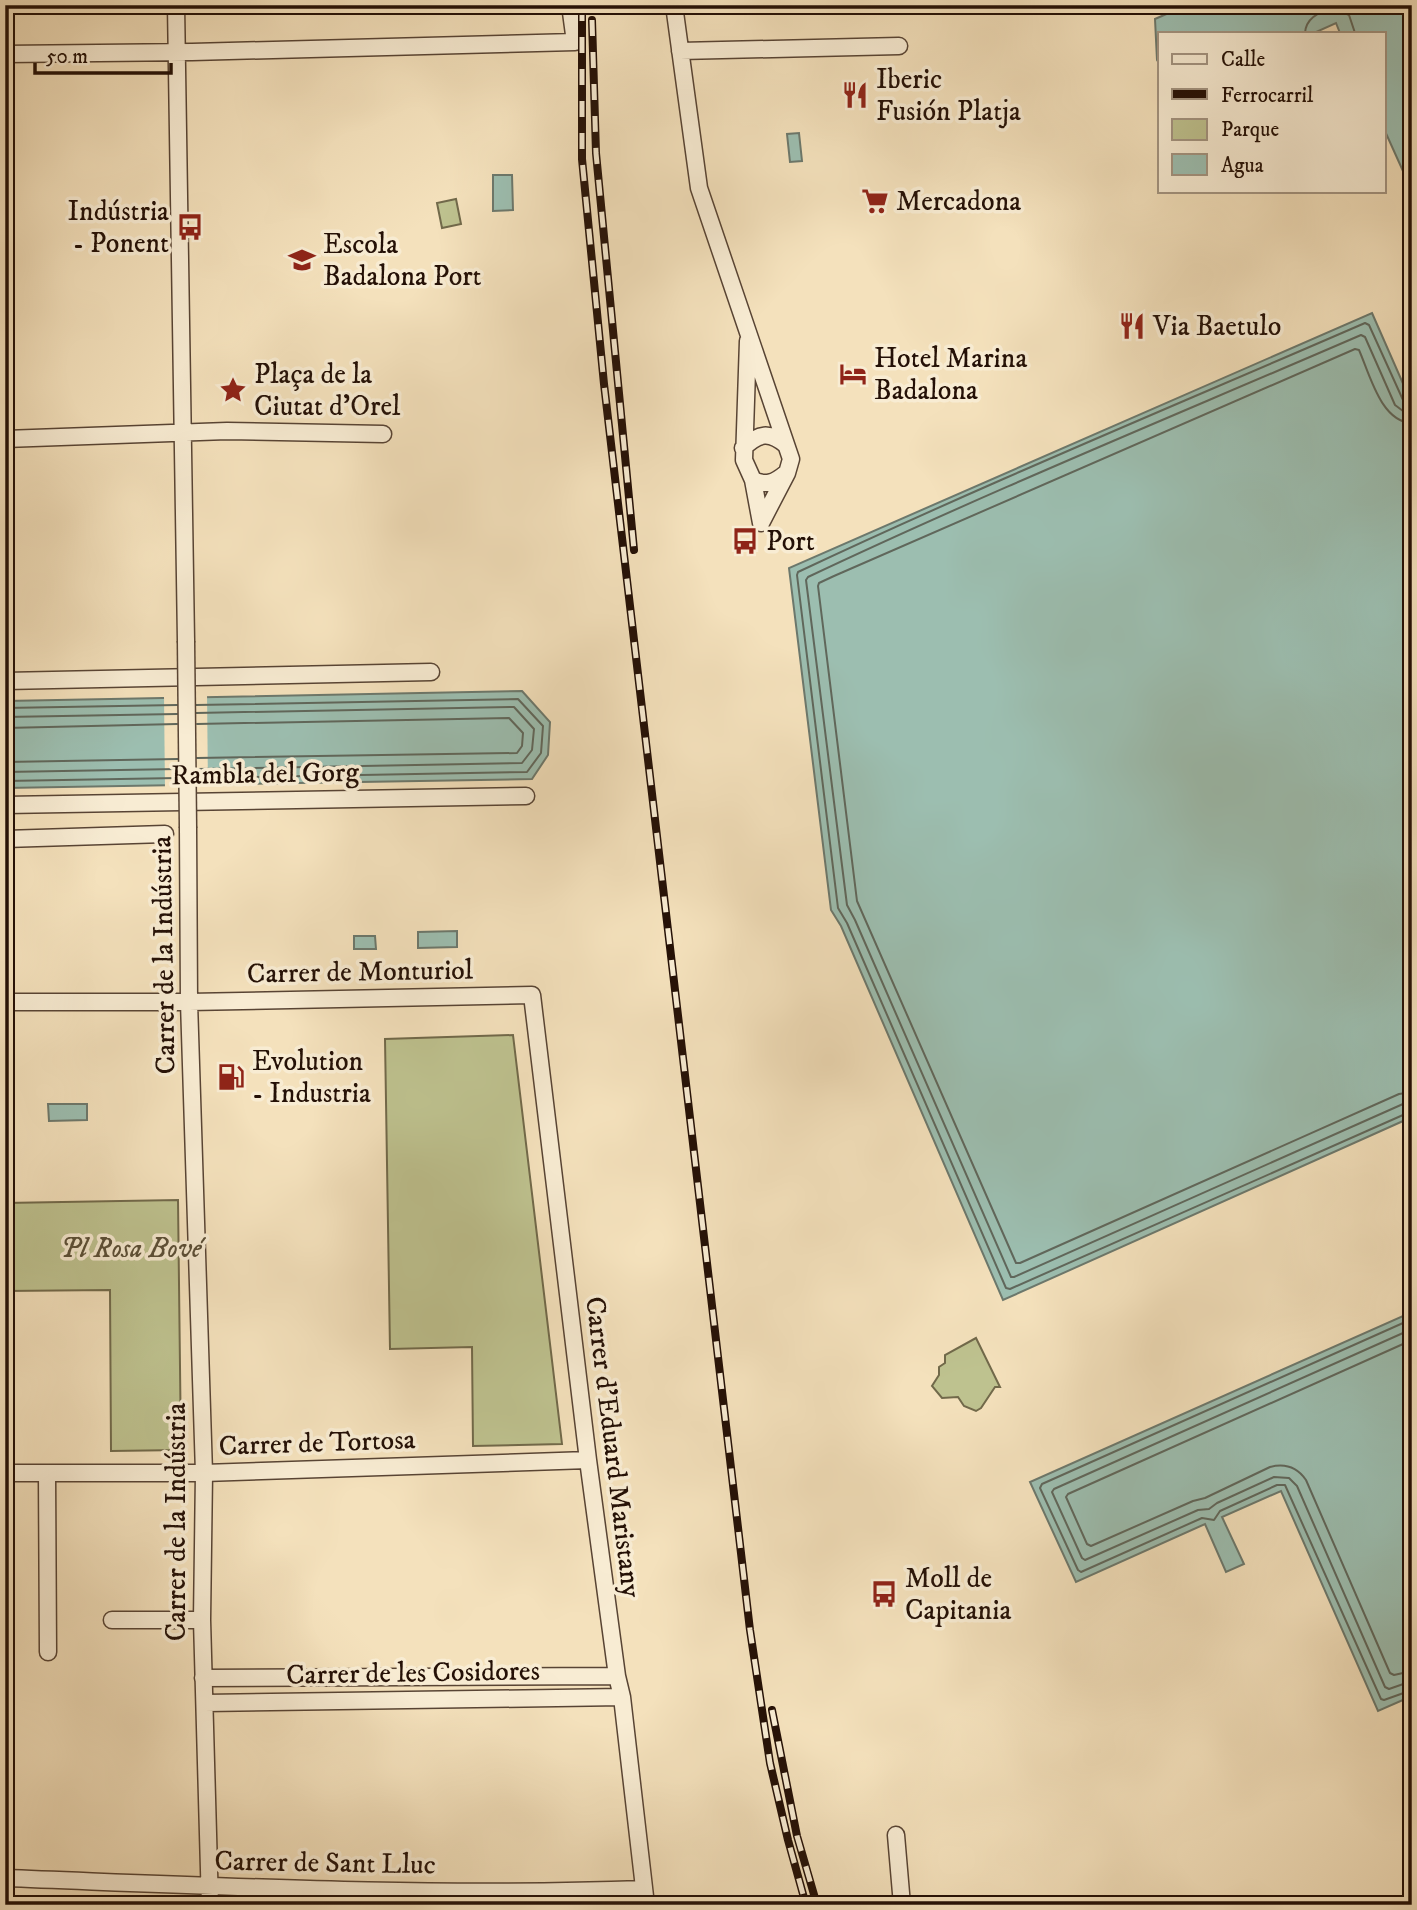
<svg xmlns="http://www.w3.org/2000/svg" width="1417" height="1910" viewBox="0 0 1417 1910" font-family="'IM FELL DW Pica',serif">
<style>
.green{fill:#bec28f;stroke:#71694a;stroke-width:2}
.water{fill:#9cbeb0;stroke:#6c786c;stroke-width:2}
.pier{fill:#f4e1bc}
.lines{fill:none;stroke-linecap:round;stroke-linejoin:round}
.shore{stroke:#60675b;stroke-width:2}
.street-casing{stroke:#584434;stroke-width:19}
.street{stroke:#f8ecd3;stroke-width:16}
.rail-casing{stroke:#241006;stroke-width:8}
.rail{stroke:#f8ecd3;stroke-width:5;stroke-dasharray:16;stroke-linecap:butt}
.street-bridge-casing{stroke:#584434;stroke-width:19;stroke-linecap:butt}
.street-bridge{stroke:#f8ecd3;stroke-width:16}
.labels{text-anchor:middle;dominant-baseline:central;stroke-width:7;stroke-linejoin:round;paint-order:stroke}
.poi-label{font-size:28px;fill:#241006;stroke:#f8ecd3;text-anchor:start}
.street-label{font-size:28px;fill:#241006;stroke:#f8ecd3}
.park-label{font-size:28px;font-style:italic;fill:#5a4e36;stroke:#f8ecd3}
</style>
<rect width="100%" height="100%" fill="#f4e1bc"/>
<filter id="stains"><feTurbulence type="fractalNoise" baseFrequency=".00286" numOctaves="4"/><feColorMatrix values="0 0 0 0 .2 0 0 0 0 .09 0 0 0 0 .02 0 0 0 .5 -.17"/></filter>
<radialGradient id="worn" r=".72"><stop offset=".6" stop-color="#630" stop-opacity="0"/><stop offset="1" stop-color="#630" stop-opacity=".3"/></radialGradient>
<!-- green -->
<path class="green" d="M456 199 461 224 442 228 437 203Z
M513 1035 562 1444 473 1446 472 1347 390 1349 385 1039Z
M178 1200 181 1450 111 1451 110 1290 5 1291V1203Z
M976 1338 1000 1387H995L981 1408 976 1411 964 1406 958 1397 942 1398 932 1386 939 1375V1367L945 1363V1355Z"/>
<!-- water -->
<path class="water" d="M1187 5H1412V191L1384 129V33H1340L1336 23 1314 33H1160V65L1157 60 1155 19Z
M799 133 802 161 790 162 787 134Z
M493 175H512L513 210 493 211Z
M1372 313 1412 404V1117L1003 1300 841 926 831 910 789 568Z
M522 691 550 722 548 755 532 779 5 788V701Z
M457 931V947L418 948V932Z
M354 936H375L376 949H354Z
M48 1104H87V1120L49 1121Z
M1412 1312V1696L1378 1711 1281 1491 1222 1517 1244 1564 1226 1572 1205 1524 1076 1582 1030 1482Z"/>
<!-- pier -->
<path class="pier" d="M207 694 208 788 165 789 164 695Z"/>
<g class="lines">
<!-- shore -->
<path class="shore" d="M1305 33C1306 17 1320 11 1335 8L1349 15 1355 33
M1412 404 1403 400 1369 325 1365 323C1176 405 985 484 798 572L797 575 838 908 847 923 1006 1288 1010 1289 1412 1111
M1412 413 1403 411 1395 405 1365 337 1361 335C1176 415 990 491 808 577L806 580 847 905 855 920 1011 1277H1014L1403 1104 1412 1102
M1412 423C1381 422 1370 375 1359 350L1355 349 834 576 819 583 818 586 857 901 1016 1263H1020L1399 1094 1412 1092
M196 705 518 699 543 726 541 753 527 772 197 778
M5 708 177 705
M196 713 514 707 534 729 532 750 522 763 197 769
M5 717 177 714
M197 724 509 718 523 733 522 746 517 753 197 758
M5 728 177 724
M5 762 178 759
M5 772 178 769
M5 781 178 778
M1412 1319 1042 1484 1040 1488 1078 1570 1081 1572 1202 1518 1214 1520 1220 1511 1277 1485H1285L1381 1699 1384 1700 1412 1690
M1412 1329 1054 1489 1052 1492 1082 1558 1085 1560 1198 1510 1209 1509 1217 1503 1274 1477 1289 1478 1297 1486 1385 1687 1389 1689 1412 1681
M1412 1340 1068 1494 1066 1497 1087 1544 1091 1546 1193 1501 1205 1498 1270 1467C1285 1463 1297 1467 1306 1480L1390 1673 1394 1675 1412 1671"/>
<defs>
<path id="street" d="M176 5 186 641
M674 5 699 188 791 459 787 473 761 523
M680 51 899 46
M5 54 192 52 575 42 570 5
M748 341 744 460 753 480C766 486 774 483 785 474
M5 439 227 431 383 434
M743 448C759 433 769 431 786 445
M753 480 761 523
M5 681 431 672
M5 805 526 796
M188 828 189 1002 204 1473 202 1620 210 1905
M5 839 165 834
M5 1002H189L532 995 588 1460 617 1676 622 1697 646 1905
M5 1473H204L588 1460
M47 1473 48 1652
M112 1620H202
M203 1678 617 1676
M205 1703 622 1697
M896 1835 902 1905
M5 1878C218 1886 431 1897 644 1889"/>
</defs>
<!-- street casing -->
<use href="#street" class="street-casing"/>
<!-- street -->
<use href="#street" class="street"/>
<defs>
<path id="rail" d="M582 5V159L604 384 750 1630 770 1763 788 1840 806 1905
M592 20 596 153 634 550
M772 1710 797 1836 817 1905"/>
</defs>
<!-- rail casing -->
<use href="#rail" class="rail-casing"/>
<!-- rail -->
<use href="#rail" class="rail"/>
<defs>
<path id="street-bridge" d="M186 641 188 828"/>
</defs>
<!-- street-bridge casing -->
<use href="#street-bridge" class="street-bridge-casing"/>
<!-- street-bridge -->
<use href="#street-bridge" class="street-bridge"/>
</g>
<!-- icons -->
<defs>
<symbol id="restaurant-bare" viewBox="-9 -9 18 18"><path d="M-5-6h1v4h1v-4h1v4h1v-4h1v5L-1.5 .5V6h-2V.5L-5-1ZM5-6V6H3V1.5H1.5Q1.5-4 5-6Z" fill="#8f2418" stroke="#f8ecd3" stroke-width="2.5" paint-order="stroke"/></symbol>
<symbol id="supermarket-bare" viewBox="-9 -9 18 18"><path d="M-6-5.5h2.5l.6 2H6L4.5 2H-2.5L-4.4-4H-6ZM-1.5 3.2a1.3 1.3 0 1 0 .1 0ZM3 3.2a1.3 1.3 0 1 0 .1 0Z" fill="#8f2418" stroke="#f8ecd3" stroke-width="2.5" paint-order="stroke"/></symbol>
<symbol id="bus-bare" viewBox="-9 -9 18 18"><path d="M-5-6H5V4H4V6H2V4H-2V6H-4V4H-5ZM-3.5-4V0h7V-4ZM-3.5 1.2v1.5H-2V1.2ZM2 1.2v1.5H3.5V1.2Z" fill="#8f2418" stroke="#f8ecd3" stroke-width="2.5" paint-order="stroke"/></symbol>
<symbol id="school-bare" viewBox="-9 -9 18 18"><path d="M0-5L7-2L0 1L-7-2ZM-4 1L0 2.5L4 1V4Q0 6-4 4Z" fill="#8f2418" stroke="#f8ecd3" stroke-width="2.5" paint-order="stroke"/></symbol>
<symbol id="hotel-bare" viewBox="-9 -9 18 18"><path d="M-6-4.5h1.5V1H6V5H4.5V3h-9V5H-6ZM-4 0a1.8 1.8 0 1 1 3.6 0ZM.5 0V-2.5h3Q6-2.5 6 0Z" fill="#8f2418" stroke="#f8ecd3" stroke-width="2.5" paint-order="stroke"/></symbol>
<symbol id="sight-bare" viewBox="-9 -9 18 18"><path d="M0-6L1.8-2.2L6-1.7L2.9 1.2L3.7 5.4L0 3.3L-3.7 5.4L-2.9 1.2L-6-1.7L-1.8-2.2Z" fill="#8f2418" stroke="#f8ecd3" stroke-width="2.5" paint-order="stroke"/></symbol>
<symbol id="fuel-bare" viewBox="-9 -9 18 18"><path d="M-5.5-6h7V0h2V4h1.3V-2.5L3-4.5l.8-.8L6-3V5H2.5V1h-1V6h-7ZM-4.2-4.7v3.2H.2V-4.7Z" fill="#8f2418" stroke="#f8ecd3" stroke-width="2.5" paint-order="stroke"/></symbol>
</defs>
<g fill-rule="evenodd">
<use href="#restaurant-bare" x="836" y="76" width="38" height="38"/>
<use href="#supermarket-bare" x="856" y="182" width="38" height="38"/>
<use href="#bus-bare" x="171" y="208" width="38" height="38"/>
<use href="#school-bare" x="283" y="241" width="38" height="38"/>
<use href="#restaurant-bare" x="1113" y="307" width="38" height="38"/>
<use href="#hotel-bare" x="834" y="355" width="38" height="38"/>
<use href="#sight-bare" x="214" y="371" width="38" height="38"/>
<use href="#bus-bare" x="726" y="522" width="38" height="38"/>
<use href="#fuel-bare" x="212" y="1058" width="38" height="38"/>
<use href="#bus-bare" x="865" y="1575" width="38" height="38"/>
</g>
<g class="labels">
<!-- poi labels -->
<g class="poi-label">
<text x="876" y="79">Iberic<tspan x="876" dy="32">Fusión Platja</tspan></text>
<text x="896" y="201">Mercadona</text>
<text x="169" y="211" text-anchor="end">Indústria<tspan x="169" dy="32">- Ponent</tspan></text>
<text x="323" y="244">Escola<tspan x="323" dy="32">Badalona Port</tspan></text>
<text x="1153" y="326">Via Baetulo</text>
<text x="874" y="358">Hotel Marina<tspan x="874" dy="32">Badalona</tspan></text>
<text x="254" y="374">Plaça de la<tspan x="254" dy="32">Ciutat d'Orel</tspan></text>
<text x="766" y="541">Port</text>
<text x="252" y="1061">Evolution<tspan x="252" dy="32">- Industria</tspan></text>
<text x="905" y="1578">Moll de<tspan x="905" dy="32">Capitania</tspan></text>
</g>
<!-- street labels -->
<g class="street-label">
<text transform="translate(265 774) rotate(-1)">Rambla del Gorg</text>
<text transform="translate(164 955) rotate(-91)">Carrer de la Indústria</text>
<text transform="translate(360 972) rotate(-1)">Carrer de Monturiol</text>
<text transform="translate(317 1443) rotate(-2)">Carrer de Tortosa</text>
<text transform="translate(613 1447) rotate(83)">Carrer d'Eduard Maristany</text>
<text transform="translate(176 1522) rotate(-90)">Carrer de la Indústria</text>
<text transform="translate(413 1673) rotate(-1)">Carrer de les Cosidores</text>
<text transform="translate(325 1863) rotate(1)">Carrer de Sant Lluc</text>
</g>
<!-- park labels -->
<g class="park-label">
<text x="131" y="1248">Pl Rosa Bové</text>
</g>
</g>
<!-- margin -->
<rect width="1417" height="1910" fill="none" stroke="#f4e1bc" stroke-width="28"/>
<rect x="7" y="7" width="1403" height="1896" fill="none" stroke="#241006" stroke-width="3.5"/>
<rect x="14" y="14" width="1389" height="1882" fill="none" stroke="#241006" stroke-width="2"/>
<!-- legend -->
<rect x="1158" y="32" width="228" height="161" fill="#f8ecd3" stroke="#a39481" stroke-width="2"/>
<rect x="1172" y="54" width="35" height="10" fill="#f8ecd3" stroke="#a39481" stroke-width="2"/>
<text x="1221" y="66" font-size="21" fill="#241006">Calle</text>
<rect x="1172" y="89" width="35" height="10" fill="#241006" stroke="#a39481" stroke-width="2"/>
<text x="1221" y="102" font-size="21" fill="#241006">Ferrocarril</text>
<rect x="1172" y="119" width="35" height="21" fill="#bec28f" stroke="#a39481" stroke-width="2"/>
<text x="1221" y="136" font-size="21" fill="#241006">Parque</text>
<rect x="1172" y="154" width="35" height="21" fill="#9cbeb0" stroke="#a39481" stroke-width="2"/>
<text x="1221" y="172" font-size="21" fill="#241006">Agua</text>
<!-- scale -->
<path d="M35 63v10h136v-10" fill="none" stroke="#241006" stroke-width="3.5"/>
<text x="46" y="63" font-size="21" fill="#241006" stroke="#f8ecd3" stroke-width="5" paint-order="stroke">50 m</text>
<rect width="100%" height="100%" filter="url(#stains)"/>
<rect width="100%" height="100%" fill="url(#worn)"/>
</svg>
